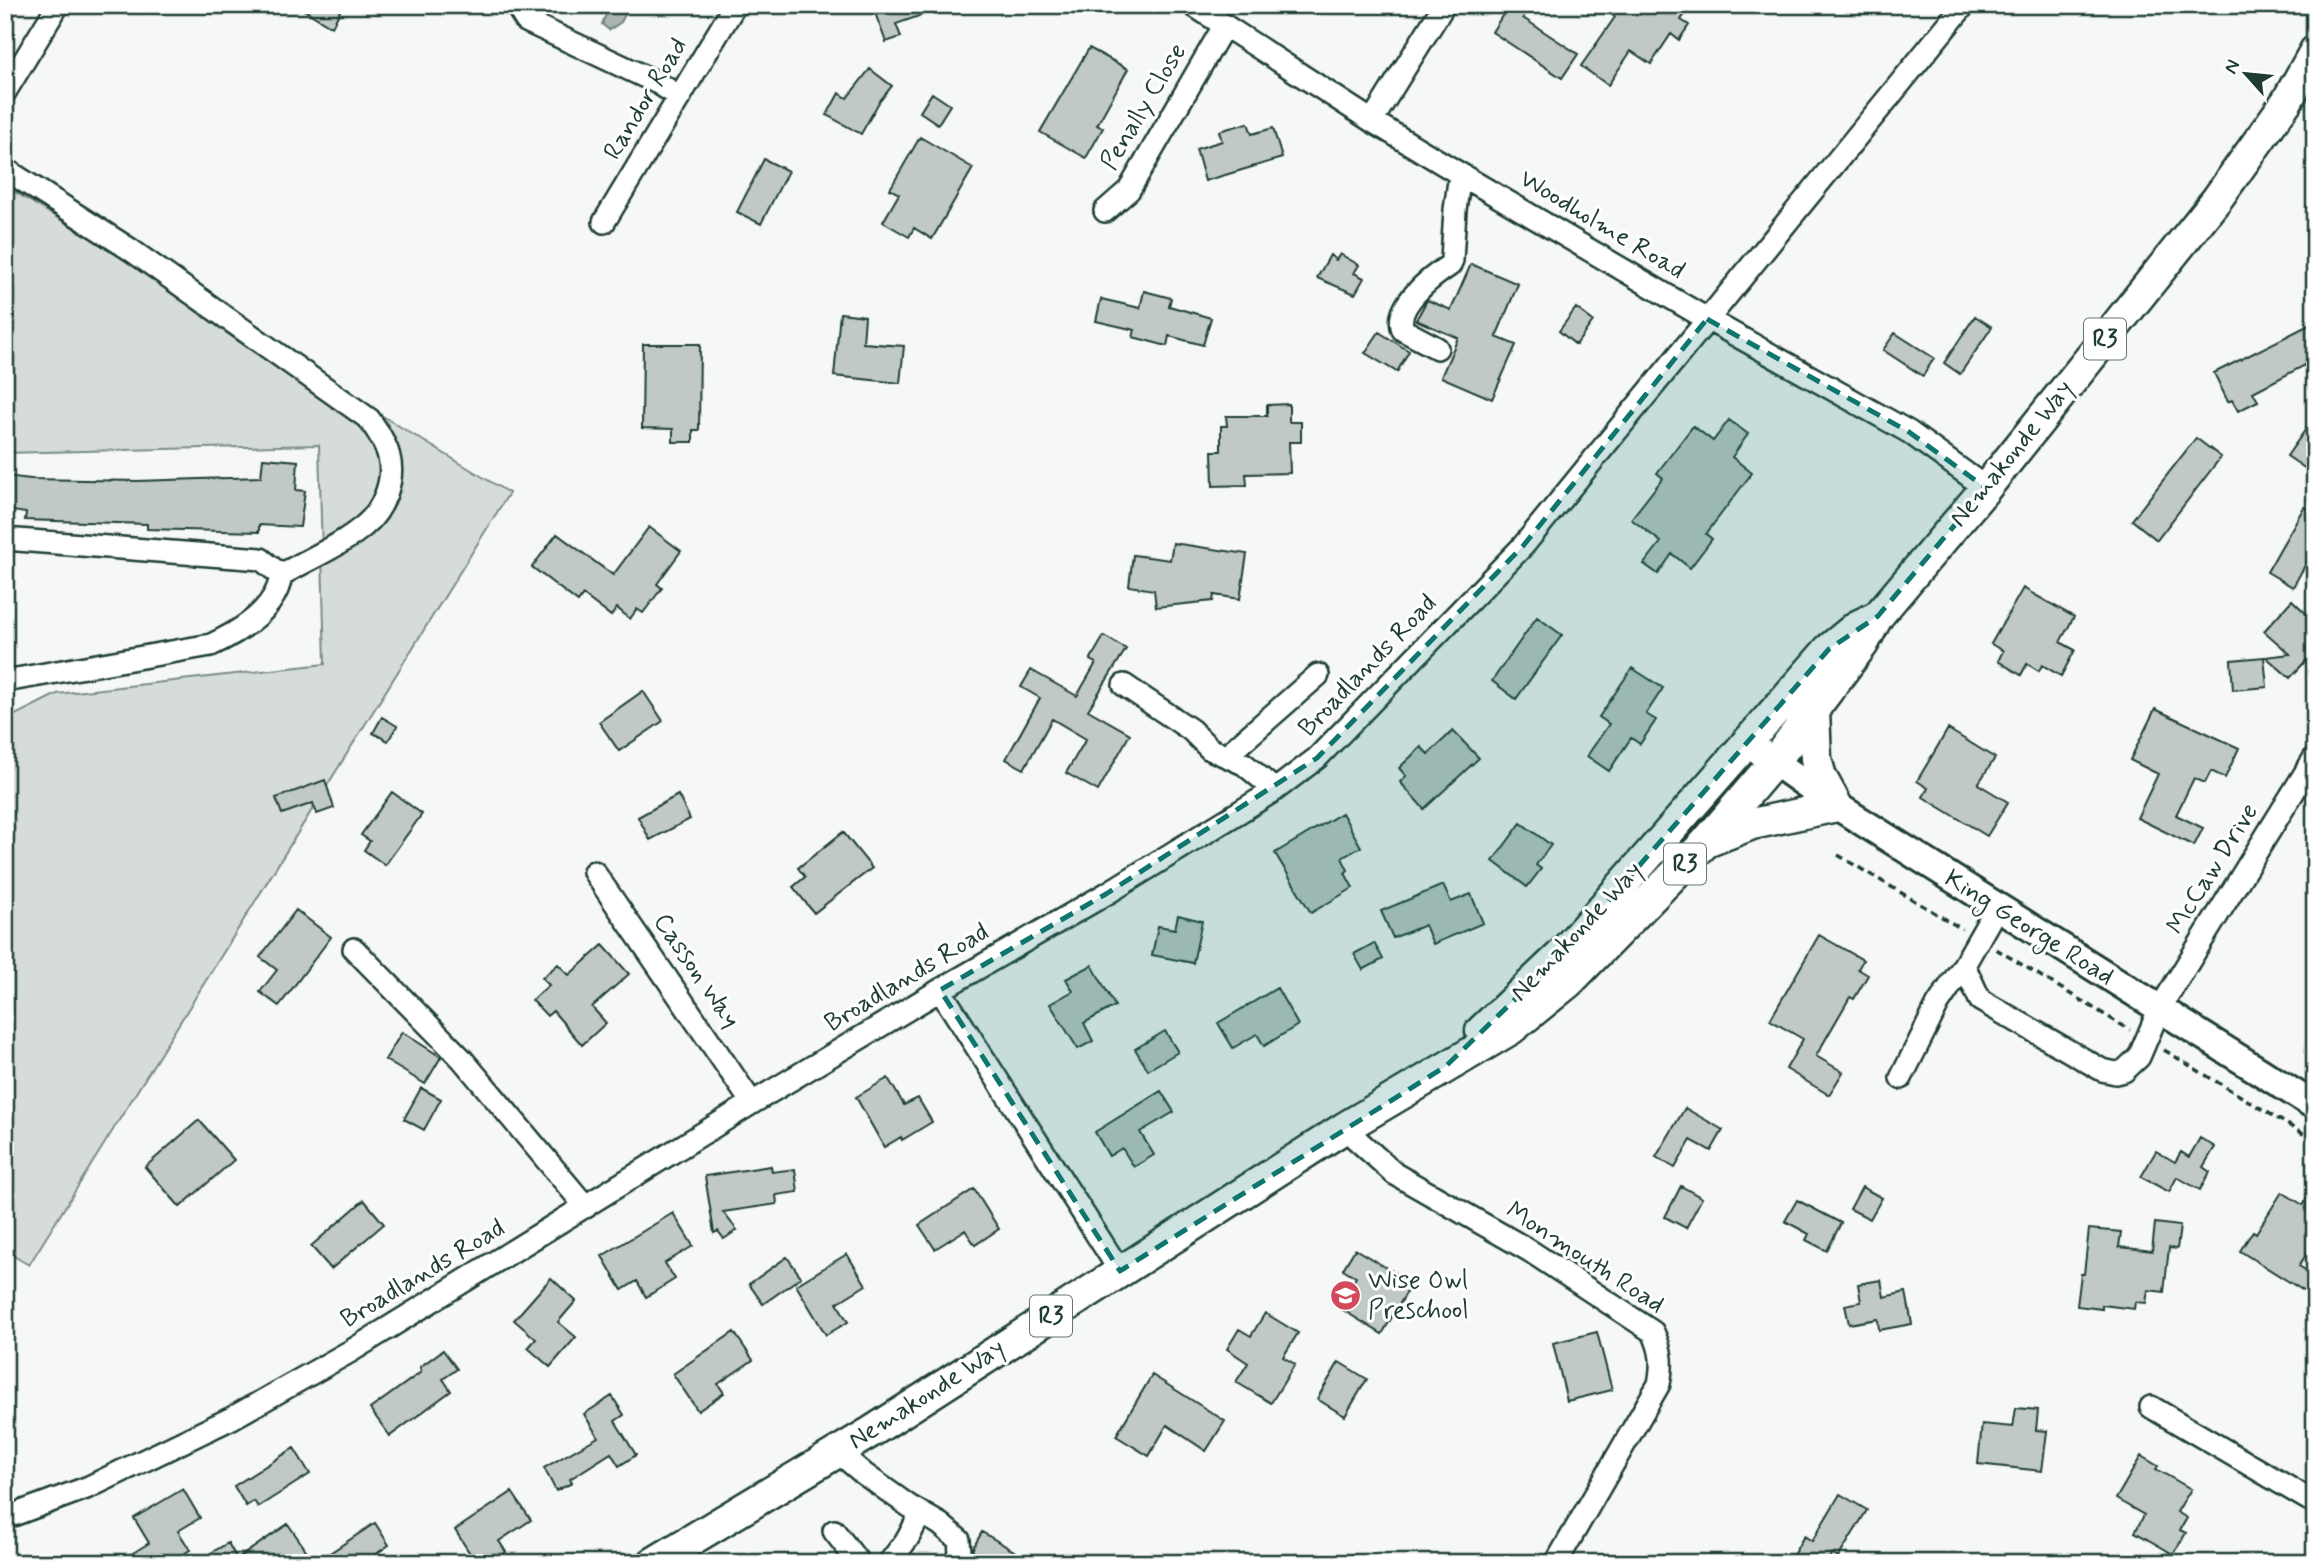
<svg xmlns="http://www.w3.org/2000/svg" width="2320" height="1568" viewBox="0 0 2320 1568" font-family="Mynerve,sans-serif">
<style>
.green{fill:#d6dcdb;stroke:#7a8c88;stroke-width:2}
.water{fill:#aab5b1;stroke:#72857f;stroke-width:2}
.building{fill:#c0c9c6;stroke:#1f3d34;stroke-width:2}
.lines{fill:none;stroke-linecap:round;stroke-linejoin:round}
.minor-casing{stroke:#1f3d34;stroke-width:26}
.major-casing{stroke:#1f3d34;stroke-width:32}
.highway-casing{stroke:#1f3d34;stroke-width:35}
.path{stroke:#1f3d34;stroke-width:3.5;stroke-dasharray:7 5;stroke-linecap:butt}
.minor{stroke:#fff;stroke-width:21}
.major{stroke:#fff;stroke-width:26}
.highway{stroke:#fff;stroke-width:30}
.marked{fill:#0f766e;fill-opacity:0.2;stroke:#0f766e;stroke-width:5;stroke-dasharray:14 9;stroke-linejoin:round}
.labels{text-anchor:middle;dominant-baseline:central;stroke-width:6;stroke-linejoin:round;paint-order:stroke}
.shield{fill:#fff;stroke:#627771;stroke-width:2}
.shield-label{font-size:24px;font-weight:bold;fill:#1f3d34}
.street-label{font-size:26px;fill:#1f3d34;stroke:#fff}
.poi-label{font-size:26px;fill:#1f3d34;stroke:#fff;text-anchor:start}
</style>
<rect width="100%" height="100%" fill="#f6f7f7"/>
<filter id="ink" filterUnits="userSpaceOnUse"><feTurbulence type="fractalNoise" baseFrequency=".0143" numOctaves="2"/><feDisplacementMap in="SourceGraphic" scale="14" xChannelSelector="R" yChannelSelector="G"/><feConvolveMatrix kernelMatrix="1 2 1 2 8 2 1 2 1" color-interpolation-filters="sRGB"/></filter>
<g filter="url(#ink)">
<!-- green -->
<path class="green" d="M5 186 509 493 29 1265 5 1251V720L57 694 325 664 319 445 5 453Z"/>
<!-- water -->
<path class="water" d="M610 5H630L621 22 609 30 602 24Z"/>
<!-- building -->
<path class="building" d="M296 5H343L332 27Z
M872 5H941L942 8 896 24 901 37 886 42Z
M1509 5H1531L1523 18 1578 54 1562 78 1492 32Z
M1598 5H1691L1681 20 1689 25 1679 40 1671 34 1651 64 1631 51 1608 85 1581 66 1615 17Z
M1089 48 1128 69 1097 125 1103 128 1086 158 1040 132Z
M870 69 892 86 879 102 861 134 827 115 839 93 847 98Z
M932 93 950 105 938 124 920 112Z
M1248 123 1252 134 1273 128 1282 158 1205 181 1196 149 1222 141 1219 131Z
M920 137 973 168 932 239 914 228 909 237 883 222 899 194 890 189Z
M764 159 788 171 761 224 737 212Z
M1340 254 1359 265 1354 273 1364 278 1355 294 1317 278 1330 255 1336 260Z
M1471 264 1518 284 1496 337 1516 345 1492 399 1441 377 1458 338 1416 320 1427 300 1451 310Z
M1144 291 1171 298 1169 306 1211 318 1203 345 1169 336 1167 346 1133 337 1135 330 1096 321 1101 299 1140 308Z
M1576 308 1593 321 1576 345 1559 331Z
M840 313 865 316 863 343 904 346 900 383 834 376Z
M1975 316 1992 327 1960 374 1944 363Z
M2315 322V360L2253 392 2258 401 2238 411 2232 400 2228 402 2214 373Z
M1379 332 1409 351 1397 372 1365 353Z
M1895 333 1934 358 1923 376 1883 350Z
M643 344H700L699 430H693V442H673V429L642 428Z
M1289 404V422H1301V442H1289L1290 473 1246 474 1247 485 1213 486 1212 451H1221V426H1227L1226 416H1267V405Z
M2315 416V457L2306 469 2287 456Z
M1729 420 1748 434 1732 457 1752 473 1706 534 1712 539 1690 568 1672 554 1658 574 1644 564 1661 542 1631 519 1663 478 1657 473 1693 426 1713 441Z
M2196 438 2221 457 2157 540 2132 520Z
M263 458 298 461 296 490 305 491 300 527 259 525V532L147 529V524L25 520 26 513 5 510V476L31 479 137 481 261 477Z
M2304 507 2315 513V547L2293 587 2267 572Z
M649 527 681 551 657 584 662 588 643 613 637 609 630 619 617 608 611 616 583 595 578 602 532 567 557 534 613 575Z
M1173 543 1247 554 1240 599 1214 595 1213 601 1156 607 1154 590 1129 586 1133 555 1170 560Z
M2023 588 2074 617 2060 642 2075 650 2061 676 2042 665 2039 671 2027 664 2021 675 1998 661 2003 651 1991 644Z
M2292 600 2315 622V651L2290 678 2266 657 2290 654 2264 631Z
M1537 617 1562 635 1516 699 1492 681Z
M1104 636 1126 649 1088 710 1130 734 1098 791 1066 773 1086 739 1052 719 1024 769 1006 759 1040 698 1021 687 1031 670 1077 696 1096 663 1090 660Z
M2264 657 2267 687 2233 690 2231 660Z
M1632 668 1663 688 1646 714 1656 720 1640 744 1631 738 1609 771 1587 756 1609 724 1599 717Z
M643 691 663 721 619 751 599 722Z
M2155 709 2239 748 2225 778 2211 771 2205 783 2194 778 2176 815 2203 828 2194 846 2137 818 2158 774 2130 760Z
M382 717 397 726 388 741 373 733Z
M1948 729 1995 758 1978 784 2008 802 1987 836 1923 797 1928 788 1917 781Z
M1453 731 1479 758 1424 809 1400 782 1406 776 1399 768 1421 747 1428 754Z
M325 780 334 808 317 814 313 803 282 814 276 798Z
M392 792 422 814 385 865 364 850 370 841 361 835Z
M678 795 690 819 650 840 638 817Z
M1342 813 1361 847 1342 858 1348 870 1345 873 1353 888 1311 913 1275 853Z
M1521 823 1551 845 1536 865 1541 869 1527 887 1493 861Z
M843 832 872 868 814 913 793 887 805 877 798 868Z
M1443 885 1451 902 1471 894 1483 923 1433 944 1425 925 1393 938 1381 911Z
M296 910 331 937 279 1006 260 992 277 970 260 957Z
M1178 915 1202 921 1193 963 1152 955 1158 926 1175 929Z
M1819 935 1863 960 1858 969 1868 975 1854 999 1850 997 1816 1056 1843 1072 1829 1095 1786 1069 1803 1039 1770 1020Z
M1374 943 1383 959 1363 970 1354 954Z
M603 945 629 974 592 1007 606 1023 582 1045 553 1011 547 1016 532 1000 549 985 542 978 558 964 569 975Z
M1092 965 1115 1006 1084 1023 1093 1041 1078 1049 1050 1004 1073 991 1066 979Z
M1277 988 1298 1025 1264 1046 1257 1034 1233 1048 1218 1023Z
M1165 1031 1178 1052 1148 1070 1135 1049Z
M402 1032 441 1057 425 1084 385 1060Z
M888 1078 904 1105 918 1098 932 1122 902 1140 901 1137 884 1147 856 1097Z
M421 1088 441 1099 424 1130 404 1119Z
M1161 1091 1174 1112 1140 1132 1154 1155 1134 1167 1122 1148 1109 1156 1095 1132Z
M1685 1108 1723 1130 1711 1151 1691 1140 1675 1168 1656 1157Z
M199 1120 234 1160 180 1207 145 1167Z
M2200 1138 2215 1147 2203 1167 2210 1172 2200 1190 2177 1177 2169 1192 2141 1177 2156 1151 2175 1162 2181 1152 2189 1157Z
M771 1166 772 1172 795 1169 798 1192 776 1195 777 1204 723 1212 737 1230 724 1239 718 1231 714 1233 705 1176Z
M1681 1186 1702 1198 1686 1228 1665 1217Z
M2315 1186V1240L2299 1266 2315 1276V1298L2240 1251 2253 1231 2256 1233 2282 1192 2303 1205Z
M1862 1187 1882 1198 1870 1219 1850 1209Z
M974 1189 999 1229 975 1245 965 1230 935 1249 919 1225Z
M364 1200 384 1224 331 1269 311 1246Z
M1797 1200 1841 1223 1827 1251 1806 1240 1809 1234 1785 1221Z
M673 1213 693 1246 665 1263 675 1279 646 1297 637 1281 622 1290 602 1256Z
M2155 1223 2180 1226 2177 1249 2169 1248 2164 1292 2148 1290 2146 1303 2135 1302 2134 1309 2102 1305V1309L2077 1306 2081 1274H2084L2089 1229 2121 1232 2119 1247 2152 1251Z
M1355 1249 1412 1283 1382 1334 1338 1307 1356 1277 1343 1269Z
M847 1254 866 1285 837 1303 848 1322 826 1335 796 1285Z
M787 1257 801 1277 763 1304 749 1284Z
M551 1278 576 1301 558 1322 576 1337 550 1367 528 1348 536 1339 514 1320Z
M1881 1280 1884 1297 1906 1292 1912 1324 1879 1330 1878 1319 1849 1324 1845 1305 1861 1302 1858 1284Z
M1265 1313 1298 1333 1283 1357 1295 1364 1271 1403 1236 1382 1248 1363 1227 1349 1239 1329 1251 1336Z
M734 1332 753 1360 718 1384 724 1393 698 1411 673 1374Z
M1597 1332 1612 1390 1567 1401 1553 1343Z
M443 1350 457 1369 443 1379 451 1391 390 1436 370 1409 421 1372 420 1367Z
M1339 1362 1367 1379 1345 1416 1317 1399Z
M1152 1375 1225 1421 1206 1451 1167 1425 1149 1456 1116 1436Z
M612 1396 624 1415 615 1421 636 1455 619 1466 611 1453 570 1479 572 1483 556 1491 544 1468 598 1437 584 1414Z
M2016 1408 2038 1410 2036 1430 2047 1431 2042 1471 1978 1464 1982 1424 2013 1427Z
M294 1448 310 1474 258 1507 254 1501 246 1506 234 1486Z
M2141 1456 2158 1466 2156 1469 2191 1489 2177 1512 2187 1518 2180 1530 2186 1533 2173 1554 2135 1532 2144 1515 2116 1499Z
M183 1489 200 1518 178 1531 190 1550 169 1563H117L149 1543 134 1518Z
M512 1492 531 1520 499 1541 506 1552 491 1563H476L455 1530Z
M1840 1494 1867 1510 1838 1558 1832 1554 1826 1563H1802L1792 1557 1804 1536 1812 1541Z
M375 1523 389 1545 363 1563H315Z
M288 1524 315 1563H194L228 1543 237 1559Z
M982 1532 1034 1563H970L973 1548Z"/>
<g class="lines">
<defs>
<path id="minor" d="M516 5 526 21 658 83 680 97
M1193 5 1372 121 1460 174 1707 319 1909 432 1986 488
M5 92 58 5
M1372 121 1444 5
M5 169 131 250 369 419C377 430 386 443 389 457 395 480 383 510 365 525 341 546 308 559 281 575
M1105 211 1129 190 1224 26
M604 222 735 5
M1437 348 1403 330C1393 306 1433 276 1450 265L1452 260 1455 210 1460 174
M5 539 261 559 281 575
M5 681 211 645C239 632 277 609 281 575
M1124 685 1191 730 1210 749 1244 764 1275 790
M1226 756 1318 675
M594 872 752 1103
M354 949 462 1059 586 1207
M1964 965 1980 1000 2102 1070 2116 1073 2124 1071 2139 1057 2159 1010 2315 757
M940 990 1120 1271
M1901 1078 1938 1004 1964 965 1997 907
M1344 1128 1395 1174 1530 1251 1653 1332C1662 1351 1663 1363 1659 1384L1556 1563
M2151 1407 2315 1503
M838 1452 864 1474 909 1506 940 1524 959 1540 960 1553 956 1563
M5 1518 89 1487 232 1418 351 1351 752 1103 940 990 1106 894 1275 790 1317 758 1523 546 1964 5
M834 1531 859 1563
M889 1563 908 1538 921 1513"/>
<path id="major" d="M1748 743 1837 806 2315 1106"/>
<path id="highway" d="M1709 841 1752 824 1837 806 1821 777 1816 759 1814 710
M1481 1031 1561 955 1829 649 1857 626 1878 616
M653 1563 871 1432 1344 1128 1511 1029 1569 982 1705 843 1775 761 1863 644 1878 616 1986 488 2217 199 2287 101 2315 51"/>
</defs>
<!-- minor casing -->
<use href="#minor" class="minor-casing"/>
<!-- major casing -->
<use href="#major" class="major-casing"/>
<!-- highway casing -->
<use href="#highway" class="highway-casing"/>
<!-- path -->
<path class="path" d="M1838 855 1962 929
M1996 949 2130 1030
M2164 1050 2315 1141"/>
<!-- minor -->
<use href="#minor" class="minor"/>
<!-- major -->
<use href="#major" class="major"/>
<!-- highway -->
<use href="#highway" class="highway"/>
</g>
</g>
<!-- marked area -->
<path class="marked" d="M1707 319 1909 432 1986 488 1878 616 1829 649 1561 955 1446 1066 1120 1271 940 990 1106 894 1317 758 1523 546Z"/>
<!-- icons -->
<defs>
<symbol id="school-disc" viewBox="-11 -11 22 22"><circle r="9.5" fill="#d1495b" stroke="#fff"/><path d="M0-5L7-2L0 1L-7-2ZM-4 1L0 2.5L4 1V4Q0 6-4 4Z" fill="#fff"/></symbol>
</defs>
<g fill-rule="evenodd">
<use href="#school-disc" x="1328" y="1278" width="35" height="35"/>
</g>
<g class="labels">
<!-- shield labels -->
<g class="shield">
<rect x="2084" y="318.5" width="42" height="41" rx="5"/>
<rect x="1664" y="843.5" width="42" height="41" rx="5"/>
<rect x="1030" y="1295.5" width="42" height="41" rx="5"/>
</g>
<g class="shield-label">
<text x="2105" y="339">R3</text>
<text x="1685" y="864">R3</text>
<text x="1051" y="1316">R3</text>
</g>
<!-- street labels -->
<g class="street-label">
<text transform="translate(646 99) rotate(-59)">Randor Road</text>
<text transform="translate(1144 107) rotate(-59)">Penally Close</text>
<text transform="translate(1602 225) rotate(31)">Woodholme Road</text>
<text transform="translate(2012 454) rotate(-51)">Nemakonde Way</text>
<text transform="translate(1368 666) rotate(-46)">Broadlands Road</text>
<text transform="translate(2213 869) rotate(-58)">McCaw Drive</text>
<text transform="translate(2029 928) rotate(32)">King George Road</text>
<text transform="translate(1577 932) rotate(-47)">Nemakonde Way</text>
<text transform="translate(696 971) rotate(56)">Casson Way</text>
<text transform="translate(907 978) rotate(-31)">Broadlands Road</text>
<text transform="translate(1585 1258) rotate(33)">Monmouth Road</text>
<text transform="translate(423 1274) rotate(-31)">Broadlands Road</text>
<text transform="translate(927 1395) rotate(-33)">Nemakonde Way</text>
</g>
<!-- poi labels -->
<g class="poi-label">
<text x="1368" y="1281">Wise Owl<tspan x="1368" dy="30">Preschool</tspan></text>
</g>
</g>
<!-- margin -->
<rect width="2320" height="1568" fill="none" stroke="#fff" stroke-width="28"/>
<rect x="14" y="14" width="2292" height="1540" fill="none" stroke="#1f3d34" stroke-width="2.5" filter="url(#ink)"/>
<!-- north arrow -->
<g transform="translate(2246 74) rotate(297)" stroke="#ffffff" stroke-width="5" paint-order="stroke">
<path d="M0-5L12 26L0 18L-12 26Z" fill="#1f3d34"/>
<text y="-10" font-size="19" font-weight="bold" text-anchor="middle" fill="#1f3d34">N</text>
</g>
</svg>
